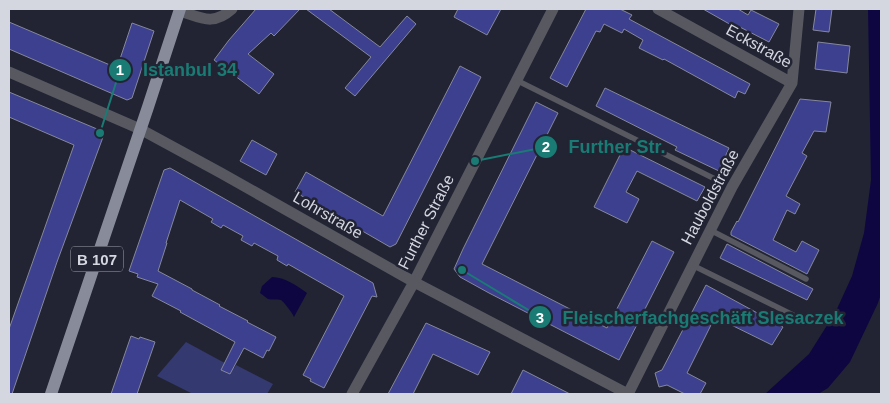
<svg xmlns="http://www.w3.org/2000/svg" width="890" height="403" viewBox="0 0 890 403" font-family="Helvetica,sans-serif">
<style>
.green{fill:#34396f}
.water{fill:#0e0641}
.building{fill:#3c408f;stroke:#85889a}
.lines{fill:none;stroke-linecap:round;stroke-linejoin:round}
.service{stroke:#575860;stroke-width:5.5}
.minor{stroke:#575860;stroke-width:11}
.primary{stroke:#888b9a;stroke-width:12}
.labels{text-anchor:middle;dominant-baseline:central;stroke-width:5;stroke-linejoin:round;paint-order:stroke}
.shield{fill:#222433;stroke:#9fa1ac;stroke-width:1}
.shield-label{font-size:15px;font-weight:bold;fill:#d4d6e0}
.street-label{font-size:16px;fill:#d4d6e0;stroke:#222433}
.leader{fill:none;stroke:#197b74;stroke-width:2}
.callout-dot{fill:#197b74;stroke:#222433;stroke-width:2}
.mark-label{font-size:15px;text-anchor:middle;font-weight:bold;fill:#fff}
.callout-label{font-size:18px;text-anchor:middle;font-weight:bold;fill:#197b74;stroke:#222433;stroke-width:5;stroke-linejoin:round;paint-order:stroke}
</style>
<rect width="100%" height="100%" fill="#222433"/>
<!-- green -->
<path class="green" d="M186 342 234 368 236 365 273 384 267 394H193L157 376Z"/>
<!-- water -->
<path class="water" d="M868 9H881V294L878 303 850 362 828 388 818 394H765L809 354 836 311 852 276 864 233 871 180Z
M272 277C285 277 297 286 307 293L294 317C293 314 284 302 281 300 277 299 271 300 268 299 265 297 263 295 260 293L262 286Z"/>
<!-- building -->
<path class="building" d="M256 9H300L274 36 271 33 248 54 274 74 259 94 214 60 229 40Z
M306 9H329L380 47 407 16 416 24 355 96 345 88 371 57Z
M458 9H501L487 35 454 17Z
M586 9H620L632 15 629 19 750 84 745 94 738 91 735 98 664 59 663 60 639 48 643 40 624 29 622 33 604 24 600 32 596 31 567 87 550 78Z
M703 9H738L748 15 751 10 779 24 769 42 734 24 733 26Z
M816 9H832L829 32 813 30Z
M9 22 117 68 132 23 154 31 132 98 127 100 9 49Z
M818 42 850 46 847 73 815 69Z
M460 66 481 77 396 244 390 247 295 192 306 172 383 216Z
M605 88 729 148 719 171 675 150 677 147 596 106Z
M9 92 97 129 103 137 57 262 12 394H9V329L74 145 9 117Z
M800 99 831 102 826 132 814 131 802 153 807 156 786 196 800 204 795 214 787 210 773 240 796 252 802 241 819 250 807 274 731 235V232L737 221 738 222Z
M536 102 558 113 482 264 607 328 652 241 674 252 619 360 489 293 460 277 454 269 463 249Z
M252 140 277 154 266 175 240 161Z
M624 147 705 187 697 201 637 171 626 192 639 199 627 223 594 207Z
M170 168 373 283 377 297 372 296 324 388 310 381 311 379 303 375 344 296 288 264 287 266 277 260 278 256 254 243 252 246 241 240 243 236 223 225 221 228 211 222 213 219 180 200 166 243H167L158 271 192 289V290L220 305 219 306 248 321 247 322 276 337 269 351 267 350 263 358 244 348 230 374 221 370 235 342 180 312 181 311 152 296 158 284 137 277 138 274 129 271 164 170Z
M727 244 813 289 807 300 720 258Z
M706 285 783 327 772 345 715 317 687 373 706 383 700 394H685L667 385 659 387 655 373 662 370Z
M426 323 490 352 478 375 433 354 413 394H388Z
M131 336 139 339 140 337 155 342 137 394H111Z
M523 370 570 394H511Z"/>
<g class="lines">
<!-- service -->
<path class="service" d="M516 80 717 180
M710 230 806 279
M692 265 801 319"/>
<!-- minor -->
<path class="minor" d="M658 9 792 83
M180 11C202 18 213 26 232 9
M9 72 140 129 221 173 414 282 628 394
M352 394 414 282 553 9
M628 394 732 187 792 83 799 9"/>
<!-- primary -->
<path class="primary" d="M51 394 148 107 180 9"/>
</g>
<g class="labels">
<!-- shield labels -->
<rect class="shield" x="71" y="246.5" width="52" height="25" rx="4"/>
<g class="shield-label">
<text x="97" y="259">B 107</text>
</g>
<!-- street labels -->
<g class="street-label">
<text transform="translate(759 46) rotate(29)">Eckstraße</text>
<text transform="translate(710 197) rotate(-62)">Hauboldstraße</text>
<text transform="translate(328 215) rotate(30)">Lohrstraße</text>
<text transform="translate(426 222) rotate(-63)">Further Straße</text>
</g>
</g>
<!-- callouts -->
<path class="leader" d="M100 133L120 70M475 161L546 147M462 270L540 317"/>
<g class="callout-dot">
<circle cx="100" cy="133" r="5"/>
<circle cx="475" cy="161" r="5"/>
<circle cx="462" cy="270" r="5"/>
<circle cx="120" cy="70" r="12"/>
<circle cx="546" cy="147" r="12"/>
<circle cx="540" cy="317" r="12"/>
</g>
<g class="mark-label">
<text x="120" y="75">1</text>
<text x="546" y="152">2</text>
<text x="540" y="323">3</text>
</g>
<g class="callout-label">
<text x="190" y="76">Istanbul 34</text>
<text x="617" y="153">Further Str.</text>
<text x="703" y="324">Fleischerfachgeschäft Slesaczek</text>
</g>
<!-- border -->
<rect width="890" height="403" fill="none" stroke="#d4d6e0" stroke-width="20"/>
</svg>
